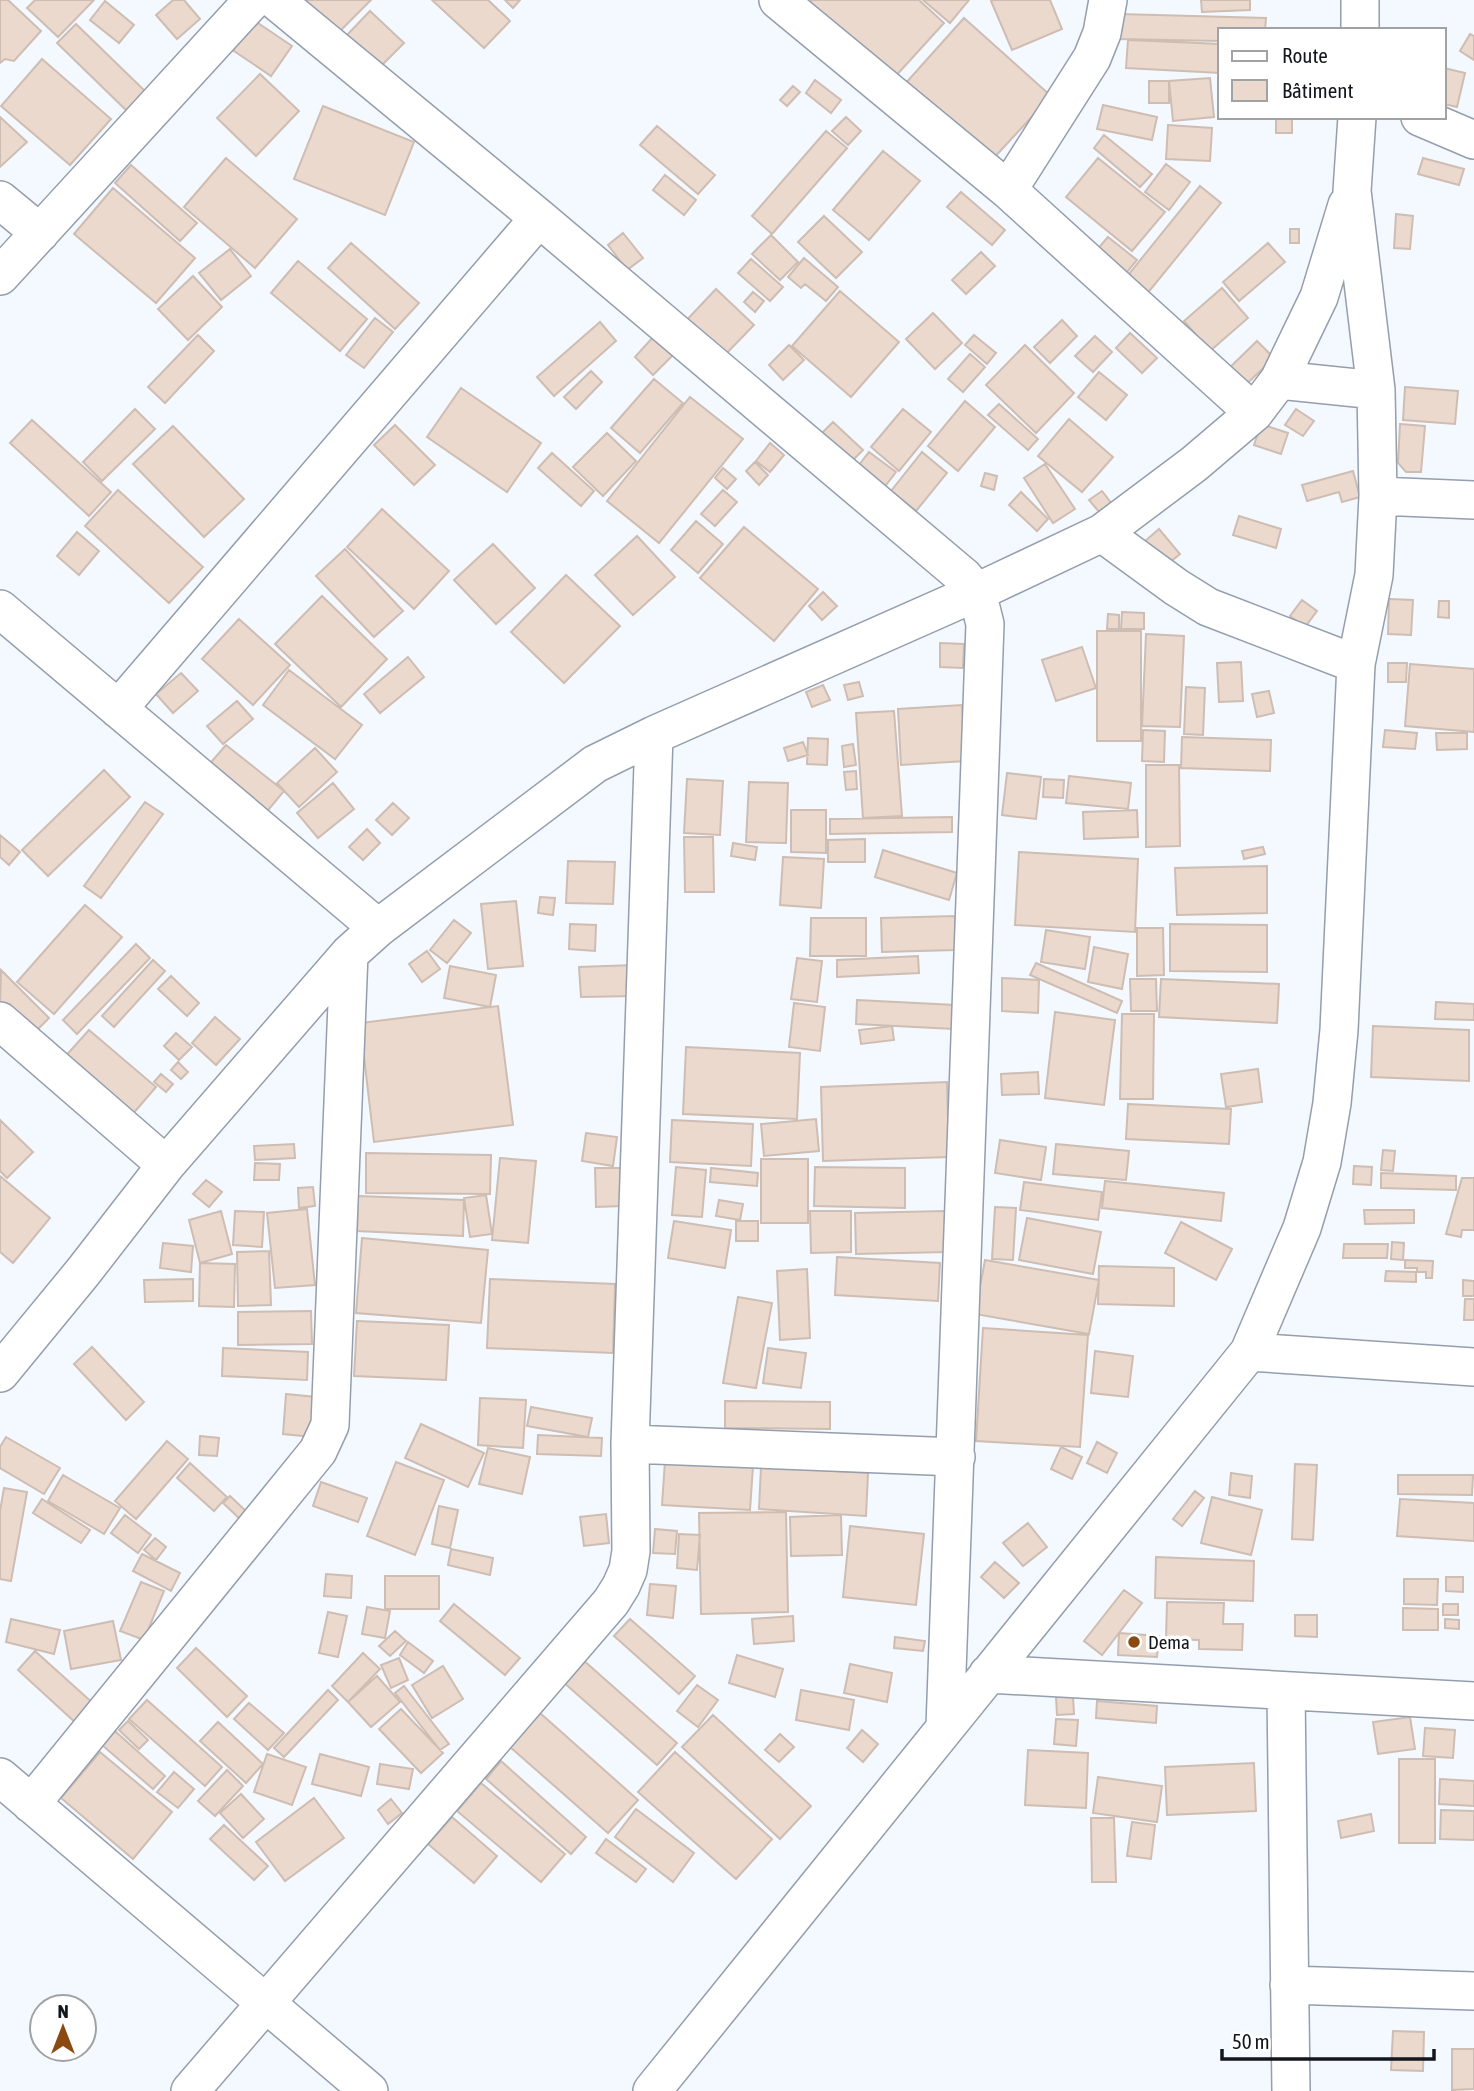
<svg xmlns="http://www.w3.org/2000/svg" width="1474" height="2091" viewBox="0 0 1474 2091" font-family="'Asap Condensed',sans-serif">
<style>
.building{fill:#ebd9ce;stroke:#cebdb2;stroke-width:2}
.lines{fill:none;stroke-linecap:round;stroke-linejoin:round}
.minor-casing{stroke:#949ead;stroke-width:40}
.minor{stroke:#fff;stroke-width:37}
.poi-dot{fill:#8a4a11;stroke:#fff;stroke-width:2.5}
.labels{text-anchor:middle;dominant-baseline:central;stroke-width:7;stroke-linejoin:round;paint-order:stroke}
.poi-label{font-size:19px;fill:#13161c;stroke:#fff;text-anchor:start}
</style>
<rect width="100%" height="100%" fill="#f4f8ff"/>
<!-- building -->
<path class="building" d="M0 0H8L41 31 14 61 5 59 0 63Z
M35 0H94L58 37 27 8Z
M173 0H184L200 19 177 39 156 15Z
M305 0H371L339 32Z
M432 0H488L510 21 484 48Z
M505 0H520L513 8Z
M812 0H919L944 23 893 79 809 3Z
M923 0H969L950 23Z
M994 0H1050L1062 29 1012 50 991 1Z
M1201 0H1250V10L1202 12Z
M105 1 134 25 119 43 90 20Z
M370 11 404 43 379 68 346 36Z
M1119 14 1266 18 1265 30H1220V41L1118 39Z
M964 18 1051 96 991 161 905 84Z
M252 19 292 46 271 76 231 49Z
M76 24 147 93 128 112 57 43Z
M1470 34 1474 36V60L1460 51Z
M1128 40 1220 44V73L1126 68Z
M42 59 111 119 70 165 1 106Z
M1444 68 1465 73 1457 107 1444 104Z
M260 74 299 111 256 156 217 118Z
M1210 78 1214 117 1173 121 1169 81Z
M815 80 841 100 831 113 806 93Z
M1149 81H1169V103H1149Z
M793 86 800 92 787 106 780 100Z
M1103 105 1157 117 1152 140 1097 129Z
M323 106 414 142 385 215 294 179Z
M0 117 27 142 0 167Z
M846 117 861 131 848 145 832 131Z
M1276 117H1292V133H1276Z
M1168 125 1212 128 1210 161 1166 159Z
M657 126 715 175 698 194 640 145Z
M826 131 847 148 772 234 752 216Z
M1104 135 1152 174 1140 187 1094 148Z
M883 151 920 181 869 240 833 210Z
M226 158 297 219 255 268 184 207Z
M1098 158 1165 212 1132 251 1066 197Z
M1423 158 1464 169 1459 185 1418 174Z
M1166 164 1190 182 1169 210 1145 192Z
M131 165 197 223 180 241 115 183Z
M665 175 696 200 684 215 653 190Z
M1200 186 1221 203 1146 295 1125 279Z
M113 188 195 258 156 303 74 234Z
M961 192 1005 230 992 245 947 207Z
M1396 214 1413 216 1410 249 1394 248Z
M824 216 862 252 836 278 798 242Z
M1290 229H1299V243H1290Z
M623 233 643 258 627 270 608 245Z
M771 235 798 262 780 280 752 254Z
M1108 237 1137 260 1118 283 1089 259Z
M351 243 419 303 395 329 328 268Z
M1268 243 1285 262 1239 301 1223 282Z
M230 249 251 276 221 300 199 273Z
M981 252 995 266 966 294 952 280Z
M804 258 838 287 826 301 805 284 801 288 788 277Z
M751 259 783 287 770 301 738 273Z
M298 261 367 319 340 351 271 293Z
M193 276 222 307 188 340 158 309Z
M1222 288 1248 318 1210 351 1184 321Z
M716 289 754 325 720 360 682 325Z
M840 291 899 342 851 397 792 346Z
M753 292 764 301 755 312 744 302Z
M933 313 962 343 935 369 906 339Z
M375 318 393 332 364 368 346 355Z
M1062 320 1077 336 1050 363 1034 347Z
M600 322 616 341 554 396 537 377Z
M1130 333 1157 358 1142 373 1116 348Z
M198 335 214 351 165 403 148 387Z
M974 335 996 353 987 364 965 345Z
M654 336 673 355 653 375 635 357Z
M1095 336 1112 352 1093 372 1075 356Z
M1257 341 1274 358 1239 391 1223 374Z
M789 345 804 360 783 380 769 365Z
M1025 345 1074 393 1036 433 986 385Z
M970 354 985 367 963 392 948 379Z
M591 371 602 382 576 409 564 397Z
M1099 372 1127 395 1106 420 1078 397Z
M654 379 683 403 640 453 611 428Z
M1405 387 1458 391 1455 424 1403 420Z
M461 388 541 443 507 492 427 437Z
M690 397 743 439 659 543 607 501Z
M965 401 995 427 958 471 928 446Z
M999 404 1038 439 1028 450 988 415Z
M135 409 155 429 102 481 83 462Z
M903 409 931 432 899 471 871 447Z
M1296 409 1314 421 1303 436 1285 425Z
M1069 419 1113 457 1082 492 1038 456Z
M32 420 111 492 89 516 10 443Z
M833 422 863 450 849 464 819 436Z
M1261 424 1288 433 1281 454 1254 445Z
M1400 424 1425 426 1421 472H1406L1398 463Z
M395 425 435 465 414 485 374 445Z
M173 426 244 499 204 537 133 464Z
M607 433 636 461 603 496 573 467Z
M770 443 784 455 770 472 756 461Z
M869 452 896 472 876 498 849 478Z
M922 452 947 473 916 511 891 491Z
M552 453 594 491 581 506 538 468Z
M755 462 768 475 759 485 746 471Z
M1045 464 1075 509 1053 523 1024 478Z
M723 468 736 479 727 489 715 478Z
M1353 471 1360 497 1342 502 1339 492 1307 501 1302 485Z
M985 473 997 476 994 490 981 486Z
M118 490 203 567 169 603 85 526Z
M723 490 737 502 715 526 701 514Z
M1102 491 1112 504 1100 513 1089 500Z
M1021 492 1048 519 1037 531 1009 505Z
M382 509 449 571 414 609 347 547Z
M1239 516 1281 529 1276 548 1233 535Z
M696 521 723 544 698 573 671 550Z
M744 527 818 589 774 641 700 578Z
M1159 529 1180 554 1165 566 1144 542Z
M77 532 99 551 79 575 57 556Z
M637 536 675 577 633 615 595 575Z
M493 544 535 588 496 624 454 580Z
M345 549 403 611 374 637 316 576Z
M566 575 620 626 564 683 511 632Z
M823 592 837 606 822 620 809 606Z
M322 596 387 659 341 707 275 644Z
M1389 599 1413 600 1411 635 1388 634Z
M1302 600 1317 611 1305 627 1290 616Z
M1439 601H1449V618L1438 617Z
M1122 612 1144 613V629H1121Z
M1108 614 1119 615V629H1107Z
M239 619 290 665 253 705 202 659Z
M1097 631H1141V741H1097Z
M1146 634 1184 636 1180 727 1142 726Z
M940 643 964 644 963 668 940 667Z
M1082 647 1096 688 1056 701 1042 660Z
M408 657 424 677 380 713 364 694Z
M1241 662 1243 701 1219 702 1217 663Z
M1388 663H1407L1406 682H1388Z
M1410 664 1474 669V732L1405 726Z
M289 670 362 725 335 759 263 705Z
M181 673 198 691 173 713 156 694Z
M859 682 863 696 848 700 844 685Z
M823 685 830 700 812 707 806 692Z
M1186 687 1205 688 1203 735 1184 734Z
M1269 691 1274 713 1257 717 1252 694Z
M237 701 253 719 223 744 207 726Z
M962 705 966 761 901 765 898 709Z
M894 711 902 816 863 818 856 713Z
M1143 730 1165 731 1164 762 1142 761Z
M1385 730 1417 733 1415 749 1383 747Z
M1436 733H1467V749L1437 750Z
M1182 737 1271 740 1270 771 1181 768Z
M808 738 828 739 827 765 807 764Z
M803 742 808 755 788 761 784 748Z
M853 744 856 765 844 767 842 746Z
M226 745 284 791 264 815 206 768Z
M315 748 337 772 299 807 277 783Z
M1146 765H1179L1180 846 1146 847Z
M104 770 130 797 48 876 22 850Z
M856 771 857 789 846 790 844 772Z
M1007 773 1041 777 1036 819 1002 815Z
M1069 776 1131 783 1128 809 1066 803Z
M687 779 723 781 720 835 684 833Z
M1044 779 1064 780 1063 798 1043 797Z
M749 782 788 783 786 843 746 842Z
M333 783 354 809 318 838 297 813Z
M145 802 163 814 101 898 84 886Z
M393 803 409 818 392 835 376 820Z
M791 810H826V853L791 852Z
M1137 810 1138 837 1084 839 1083 812Z
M952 817V832L830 834V819Z
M367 829 380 843 363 860 349 847Z
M0 835 20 852 9 865 0 857Z
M684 837H713L714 892H685Z
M865 839V862H828V840Z
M733 843 757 847 755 860 731 856Z
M1263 847 1265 854 1244 859 1242 851Z
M883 850 957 873 949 900 875 877Z
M1019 852 1138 859 1135 932 1015 925Z
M783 857 824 859 821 908 780 905Z
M568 861 615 862 613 904 566 903Z
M1267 866V913L1177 915 1175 868Z
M540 897 555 898 553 915 538 913Z
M516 901 523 966 488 969 481 904Z
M85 905 122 937 54 1014 17 982Z
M955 916 956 950 882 952 881 918Z
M811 918H866V956H810Z
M454 920 471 933 447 963 430 950Z
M570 924 596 925 595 951 569 949Z
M1170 924 1267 925V972L1170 971Z
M1137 928H1163L1164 975 1137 976Z
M1046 930 1090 937 1085 969 1041 962Z
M136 944 150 958 77 1034 63 1020Z
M1094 947 1128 954 1122 989 1088 982Z
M427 951 440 969 422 982 409 964Z
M918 956 919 973 837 977V960Z
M797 958 822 961 817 1002 791 999Z
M153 960 165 971 114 1027 102 1016Z
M1036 963 1122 1001 1117 1013 1030 975Z
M634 965 636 996 581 997 579 967Z
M450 966 496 975 490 1007 444 998Z
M1 970 49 1018 31 1036 0 1006Z
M171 976 199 1003 187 1016 158 989Z
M1002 978 1039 980 1038 1013 1002 1011Z
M1130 979H1156L1157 1011H1131Z
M1161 979 1279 984 1277 1023 1159 1017Z
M857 1000 955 1005 954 1029 856 1024Z
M1436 1002 1474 1004V1020L1435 1019Z
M794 1003 825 1007 820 1051 789 1047Z
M498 1006 513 1125 374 1142 360 1023Z
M1055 1012 1115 1020 1104 1105 1045 1098Z
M1122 1014H1154L1153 1099H1120Z
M215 1017 240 1039 216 1065 192 1043Z
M892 1026 894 1040 861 1044 859 1030Z
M1373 1026 1469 1030V1081L1371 1077Z
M89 1030 156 1087 131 1116 63 1059Z
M176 1033 192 1047 179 1060 164 1046Z
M686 1047 800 1053 797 1119 683 1114Z
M178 1062 188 1072 181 1079 171 1070Z
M1258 1069 1262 1102 1226 1107 1221 1074Z
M1038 1072 1039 1094 1002 1095 1001 1074Z
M161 1074 173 1084 166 1092 154 1082Z
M947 1082 949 1157 823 1161 821 1087Z
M1128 1104 1231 1109 1229 1144 1126 1139Z
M816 1119 819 1151 764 1156 761 1124Z
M0 1120 33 1152 7 1178 0 1171Z
M672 1120 753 1124 751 1166 670 1162Z
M586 1133 617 1137 613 1166 582 1161Z
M1000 1140 1046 1147 1041 1180 995 1173Z
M294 1144 295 1158 255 1160 254 1146Z
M1056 1144 1129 1151 1126 1180 1053 1174Z
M1383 1150 1395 1151 1393 1171 1381 1170Z
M366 1153 491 1155 490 1194 366 1193Z
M500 1158 536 1161 528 1243 492 1240Z
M761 1159H808V1223H761Z
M255 1163 280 1164 279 1180H254Z
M1354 1166 1372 1167 1371 1185 1353 1184Z
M676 1167 706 1170 702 1217 672 1215Z
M815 1167 905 1168V1208L814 1206Z
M595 1168H621L622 1206 596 1207Z
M711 1168 758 1173 757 1186 710 1182Z
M1381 1173 1456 1176V1190L1381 1188Z
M0 1176 50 1218 13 1263 0 1252Z
M1462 1178H1474V1230H1462L1461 1237 1446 1234Z
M206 1180 222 1192 209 1207 193 1194Z
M1105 1181 1224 1193 1221 1221 1102 1208Z
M1024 1182 1102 1192 1098 1220 1020 1210Z
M313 1187 315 1206 299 1208 298 1188Z
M486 1195 492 1234 470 1237 464 1198Z
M358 1196 464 1200 463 1236 357 1231Z
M719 1200 743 1204 740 1220 716 1216Z
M995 1207 1016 1208 1013 1260 992 1259Z
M307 1209 315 1285 275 1288 267 1213Z
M1364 1210H1414V1223L1365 1224Z
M221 1211 232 1254 200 1263 189 1220Z
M235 1211 264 1212 262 1247 233 1245Z
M810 1211H851V1252L811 1253Z
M945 1211 946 1252 856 1254 855 1213Z
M1027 1218 1101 1232 1093 1274 1019 1260Z
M674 1221 731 1230 725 1268 668 1258Z
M736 1221H758V1241H736Z
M1181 1222 1232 1249 1216 1280 1165 1253Z
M362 1238 488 1250 481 1323 356 1313Z
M1392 1242 1404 1243 1403 1260 1391 1259Z
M163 1243 193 1246 191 1272 160 1268Z
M1344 1244H1388L1387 1258H1343Z
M269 1251 271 1305 238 1306 237 1252Z
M837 1257 940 1263 938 1301 835 1295Z
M985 1260 1099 1280 1089 1334 975 1314Z
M1405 1260 1433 1261 1432 1278H1426V1272H1417V1268H1405Z
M200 1263 235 1264 234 1307 199 1306Z
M1099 1266 1174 1268V1306L1098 1304Z
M807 1269 810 1338 780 1340 777 1271Z
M1386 1271 1416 1272V1282L1385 1281Z
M193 1279V1301L145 1302 144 1280Z
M490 1279 615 1284 613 1353 487 1348Z
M1463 1280 1474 1281V1296H1463Z
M738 1297 772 1303 756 1388 723 1383Z
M1465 1299H1474V1320H1464Z
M311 1311 312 1344 238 1345V1312Z
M357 1321 449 1325 446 1380 354 1376Z
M983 1328 1088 1335 1080 1447 976 1441Z
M92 1347 144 1402 126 1420 74 1364Z
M223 1348 308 1352 307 1380 222 1376Z
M768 1348 806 1353 801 1388 763 1383Z
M1095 1351 1133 1356 1128 1397 1091 1393Z
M286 1394 316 1397 312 1437 283 1434Z
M480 1398 526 1400 523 1448 478 1445Z
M725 1401 830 1402V1429L725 1428Z
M531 1407 592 1418 588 1437 527 1426Z
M421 1424 484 1453 468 1487 405 1458Z
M538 1435 602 1438 601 1456 537 1454Z
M200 1436 219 1438 217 1456 199 1455Z
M6 1437 60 1468 44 1494 0 1468V1447Z
M167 1441 188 1459 136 1519 115 1501Z
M1097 1442 1117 1453 1107 1473 1087 1463Z
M1061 1447 1082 1457 1072 1479 1051 1469Z
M488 1448 530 1457 522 1494 479 1484Z
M665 1461 753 1466 750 1510 662 1505Z
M396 1462 444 1480 415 1555 367 1536Z
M190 1463 227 1497 214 1511 177 1478Z
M1295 1464 1317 1465 1313 1540 1292 1539Z
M761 1467 868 1473 866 1516 759 1509Z
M1231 1473 1252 1476 1250 1498 1229 1495Z
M63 1475 120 1508 104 1534 48 1501Z
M1398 1475H1473L1472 1495 1398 1494Z
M321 1482 367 1498 358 1522 313 1506Z
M4 1488 27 1492 11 1581 0 1579V1511Z
M1195 1491 1204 1498 1182 1526 1173 1519Z
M230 1496 248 1513 241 1520 223 1503Z
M1212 1497 1262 1510 1251 1555 1201 1543Z
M42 1499 90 1530 81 1543 33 1513Z
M1400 1499 1474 1503V1541L1397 1536Z
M439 1506 458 1510 450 1548 432 1544Z
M786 1512 788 1612 701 1614 699 1513Z
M606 1514 609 1543 584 1546 580 1517Z
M125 1515 151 1535 138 1553 111 1533Z
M841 1515 842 1555 791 1556 790 1517Z
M1028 1523 1047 1547 1023 1566 1003 1543Z
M850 1526 924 1534 916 1605 843 1597Z
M655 1529 677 1531 675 1554 653 1553Z
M679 1534 700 1535 697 1570 677 1568Z
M155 1538 166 1547 156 1560 144 1550Z
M451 1549 493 1558 490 1575 448 1565Z
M142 1554 180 1573 171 1591 133 1571Z
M1156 1557 1254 1561 1253 1601 1155 1598Z
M995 1562 1019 1583 1004 1598 981 1577Z
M326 1574 352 1576 351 1598 324 1596Z
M385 1576H439V1609H385Z
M1446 1577H1463V1592L1446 1591Z
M1404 1579H1438L1437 1605 1404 1604Z
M141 1582 164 1591 144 1640 120 1631Z
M650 1584 676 1586 673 1618 647 1615Z
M1124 1590 1142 1603 1102 1655 1084 1641Z
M1167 1602 1224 1603 1223 1624H1243L1242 1650 1199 1649V1640L1166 1639Z
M454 1604 520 1658 505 1675 440 1621Z
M1443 1604H1458V1615H1443Z
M367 1607 390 1611 385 1638 362 1634Z
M1403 1608 1438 1609V1630H1403Z
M328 1612 347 1616 338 1657 319 1653Z
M1295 1615H1317V1637L1295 1636Z
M793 1616 794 1641 754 1644 752 1619Z
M11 1619 60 1630 54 1654 6 1642Z
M630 1619 695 1676 679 1694 614 1636Z
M1445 1619 1459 1620V1629L1445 1628Z
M113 1621 121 1660 71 1669 64 1631Z
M395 1631 406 1641 390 1656 379 1646Z
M1119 1633 1159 1636 1157 1657 1118 1655Z
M895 1637 925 1641 923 1651 894 1648Z
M408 1642 433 1661 424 1673 400 1655Z
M196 1648 247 1696 227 1717 177 1668Z
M35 1651 95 1705 77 1724 18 1670Z
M363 1653 380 1669 348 1702 332 1686Z
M737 1655 783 1669 775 1697 729 1683Z
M399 1658 408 1680 391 1688 381 1665Z
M582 1659 677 1743 657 1765 562 1681Z
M850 1664 892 1673 887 1702 844 1693Z
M443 1666 463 1699 432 1718 412 1685Z
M377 1676 400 1702 371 1727 348 1702Z
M697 1685 718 1700 698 1727 677 1711Z
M404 1686 449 1744 440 1750 395 1693Z
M328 1690 338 1700 284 1757 274 1748Z
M801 1690 854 1700 849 1730 796 1720Z
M1056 1697H1073L1074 1714 1057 1715Z
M147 1700 222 1767 205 1786 129 1719Z
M1097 1701 1157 1706 1156 1723 1096 1718Z
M249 1703 284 1733 268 1750 234 1719Z
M401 1709 443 1753 421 1773 379 1729Z
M540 1713 638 1800 608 1833 510 1747Z
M713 1715 811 1806 780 1839 682 1747Z
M1410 1717 1415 1749 1378 1754 1373 1722Z
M1056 1719 1078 1720 1076 1746 1054 1744Z
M128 1721 148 1740 139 1749 119 1730Z
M218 1722 263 1764 246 1783 200 1741Z
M1425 1728 1455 1730 1453 1758 1423 1756Z
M862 1730 878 1744 863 1762 847 1748Z
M115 1731 165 1776 153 1789 102 1745Z
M780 1734 794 1747 779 1762 765 1750Z
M1028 1750 1088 1753 1086 1808 1025 1805Z
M100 1752 172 1812 133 1859 61 1798Z
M675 1752 772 1839 736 1879 638 1792Z
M267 1754 306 1767 292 1805 254 1792Z
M320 1754 369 1767 361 1796 312 1784Z
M1399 1759H1435V1843H1399Z
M501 1761 586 1837 571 1854 486 1779Z
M1254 1763 1256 1811 1167 1815 1165 1767Z
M380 1764 413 1769 409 1789 377 1784Z
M227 1770 243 1786 215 1816 198 1801Z
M174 1772 194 1789 178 1808 157 1792Z
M1098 1777 1162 1786 1157 1822 1093 1813Z
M1440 1779 1474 1781V1806L1439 1804Z
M481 1783 565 1854 541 1882 457 1811Z
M241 1794 264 1819 243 1838 220 1813Z
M314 1798 344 1838 285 1881 256 1842Z
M391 1799 402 1813 388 1824 378 1810Z
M636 1809 694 1853 673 1882 615 1837Z
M1441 1810 1474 1811V1840L1440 1839Z
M1371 1814 1374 1831 1341 1838 1338 1821Z
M452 1817 497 1856 474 1883 428 1844Z
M1091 1818H1114L1116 1882H1092Z
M1132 1822 1155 1825 1151 1859 1127 1856Z
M224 1825 268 1866 254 1880 210 1839Z
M606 1839 646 1869 636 1882 596 1853Z
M1393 2031 1424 2032 1423 2071 1391 2070Z
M1452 2049H1474V2089L1452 2090Z"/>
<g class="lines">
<defs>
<path id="minor" d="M275 0 539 218 964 577 977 592 985 624 945 1727
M778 0 1008 190 1254 413
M1360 30V0
M1420 117 1474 140
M1008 190 1092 58 1102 33 1108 0
M0 200 40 233
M0 276 253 0
M1279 380 1376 390
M1378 496 1474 500
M1102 533 1176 587 1208 607 1356 664
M0 609 378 928
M118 709 539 218
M0 1021 166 1165
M1249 1352 1474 1367
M0 1373 83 1272 166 1165 349 954 378 928 595 764 654 735 977 592 1102 533 1194 464 1254 413 1279 380 1319 297 1347 205
M630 1444 956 1457
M988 1674 1474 1701
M1286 1691 1291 2091
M0 1777 369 2091
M31 1804 318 1451 330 1425 349 954
M1289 1985 1474 1991
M190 2091 611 1602 621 1586 628 1570 631 1551 630 1444 654 735
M652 2091 1249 1352 1302 1228 1322 1162 1332 1103 1339 1030 1356 664 1374 575 1378 496 1376 390 1352 191 1357 117"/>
</defs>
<!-- minor casing -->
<use href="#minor" class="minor-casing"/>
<!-- minor -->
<use href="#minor" class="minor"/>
</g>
<!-- markers -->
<circle class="poi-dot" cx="1134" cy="1642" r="7"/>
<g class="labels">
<!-- poi labels -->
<g class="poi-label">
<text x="1148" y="1642">Dema</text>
</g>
</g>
<!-- legend -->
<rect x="1218" y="28" width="228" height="91" fill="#ffffff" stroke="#a1a2a4" stroke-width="2"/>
<rect x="1232" y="51" width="35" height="10" fill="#ffffff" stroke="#a1a2a4" stroke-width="2"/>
<text x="1282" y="63" font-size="21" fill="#13161c">Route</text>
<rect x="1232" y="80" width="35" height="21" fill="#ebd9ce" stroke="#a1a2a4" stroke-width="2"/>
<text x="1282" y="98" font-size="21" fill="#13161c">Bâtiment</text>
<!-- north arrow -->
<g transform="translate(63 2028)"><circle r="33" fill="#ffffff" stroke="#a1a2a4" stroke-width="2"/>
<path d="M0-5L12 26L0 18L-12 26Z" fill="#8a4a11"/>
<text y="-10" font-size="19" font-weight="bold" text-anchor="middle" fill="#13161c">N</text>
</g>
<!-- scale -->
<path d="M1222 2049v10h212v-10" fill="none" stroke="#13161c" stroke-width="3.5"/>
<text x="1232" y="2049" font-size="21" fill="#13161c" stroke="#ffffff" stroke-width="5" paint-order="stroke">50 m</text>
</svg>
